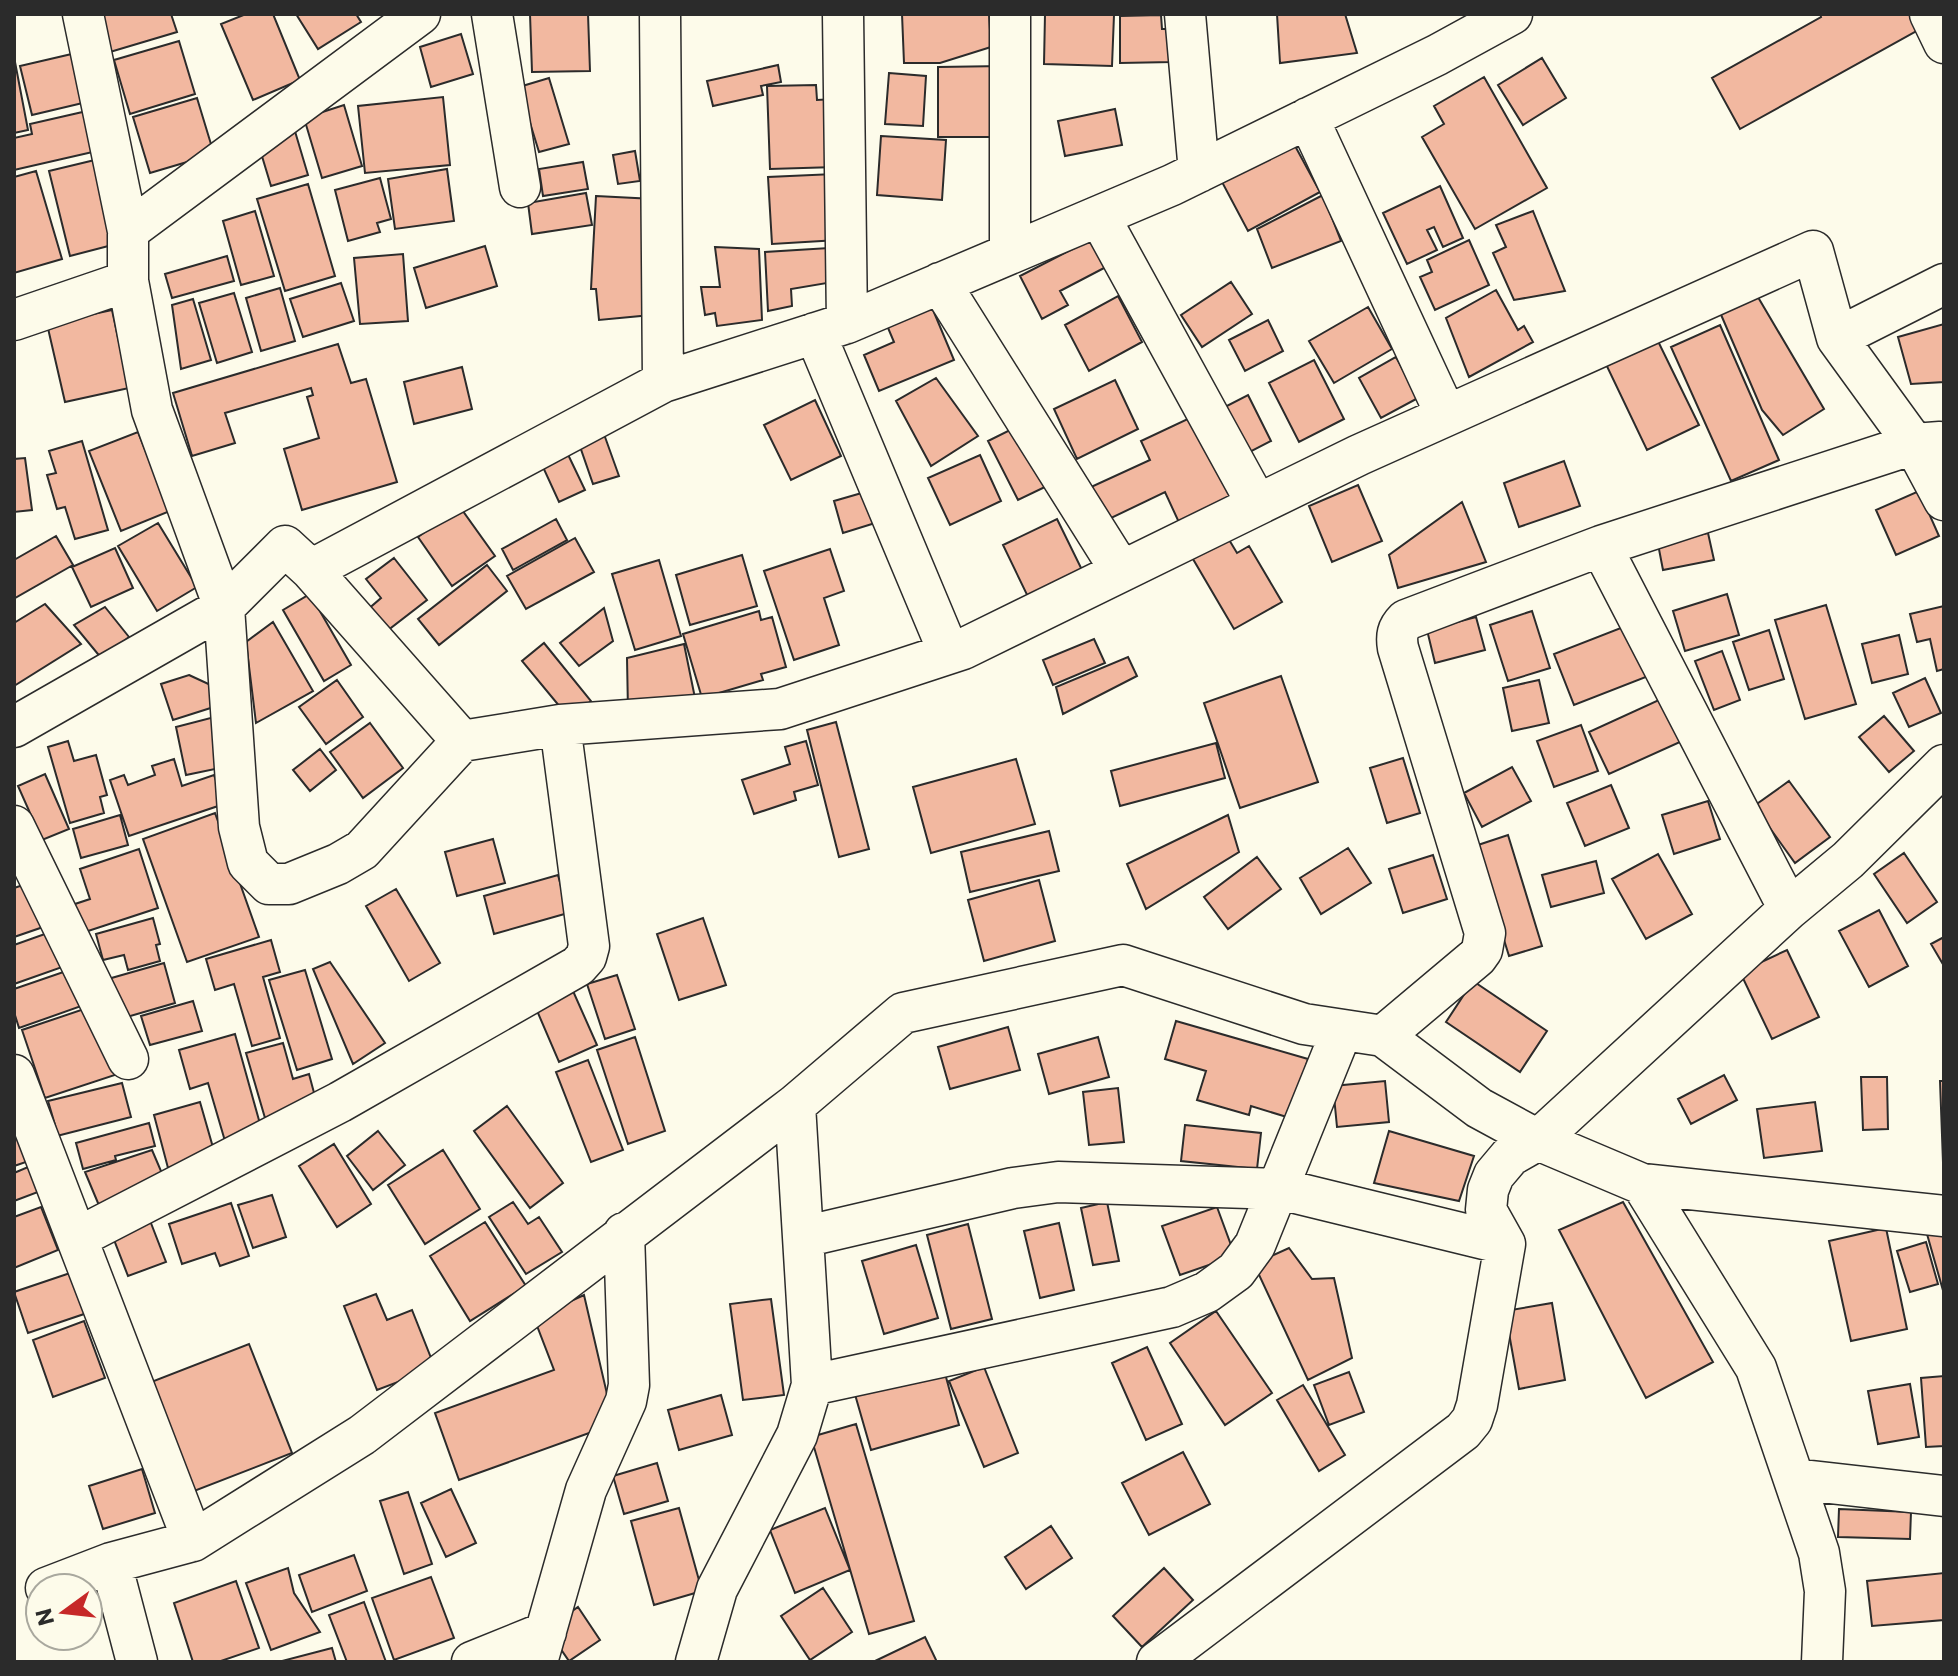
<svg xmlns="http://www.w3.org/2000/svg" width="1958" height="1676" viewBox="0 0 1958 1676" font-family="Commissioner,sans-serif">
<style>
.building{fill:#f2b8a0;stroke:#2b2b2b;stroke-width:2}
.lines{fill:none;stroke-linecap:round;stroke-linejoin:round}
.minor-casing{stroke:#2b2b2b;stroke-width:43}
.minor{stroke:#fdfbea;stroke-width:40}
</style>
<rect width="100%" height="100%" fill="#fdfbea"/>
<!-- building -->
<path class="building" d="M99 14H171L177 32 110 52Z
M246 14H273L300 80 253 100 221 24Z
M296 14H356L361 22 318 49Z
M530 14H588L590 71 532 72Z
M902 14H989L991 47 940 63H904Z
M1045 14 1114 15 1112 66 1044 64Z
M1277 14H1345L1357 53 1280 63Z
M1820 14H1912L1920 29 1740 129 1712 78 1821 17Z
M1161 15 1162 29H1172V62L1120 63V16Z
M461 34 473 74 431 87 420 47Z
M179 41 195 94 130 114 114 60Z
M76 53 87 102 32 115 20 66Z
M1542 58 1566 98 1523 125 1498 85Z
M15 62 28 130 14 133V63Z
M778 65 781 82 761 86 763 95 713 106 707 81Z
M1003 66 1004 137H938V67Z
M889 73 926 76 923 126 885 124Z
M1484 77 1547 188 1475 229 1422 137 1444 124 1434 106Z
M549 78 569 144 539 152 519 87Z
M816 85 817 100 834 99 836 167 770 169 767 86Z
M443 97 450 165 365 173 358 106Z
M197 98 214 154 150 173 133 117Z
M344 105 362 166 322 178 304 118Z
M1115 109 1122 145 1065 156 1058 121Z
M87 111 97 151 14 170V138L32 134 30 124Z
M294 128 308 175 271 186 258 143Z
M881 136 946 140 942 200 877 195Z
M1294 144 1320 192 1248 231 1222 182Z
M635 151 640 181 618 184 613 155Z
M99 159 120 243 70 256 49 171Z
M583 162 588 189 543 196 539 169Z
M447 169 454 221 395 229 388 179Z
M36 171 62 259 14 273V177Z
M834 174 838 240 772 244 768 177Z
M380 178 391 219 377 223 380 232 348 241 335 190Z
M308 184 335 276 285 291 257 199Z
M1440 186 1463 238 1443 247 1434 227 1427 230 1437 250 1407 264 1383 213Z
M586 193 592 225 532 234 528 203Z
M1323 195 1341 241 1272 268 1257 229Z
M596 196 654 199 651 315 599 320 596 289H591Z
M255 211 274 276 241 285 223 221Z
M1533 211 1565 291 1514 300 1493 253 1506 247 1496 225Z
M1092 239 1106 267 1060 291 1068 305 1042 319 1020 276Z
M1469 240 1489 285 1435 310 1420 277 1432 272 1427 260Z
M485 246 497 286 426 308 414 268Z
M715 247 759 249 762 320 717 326 715 313 705 315 701 287H720Z
M845 247V280L791 289 792 306 768 311 765 252Z
M403 254 408 321 360 324 354 258Z
M227 256 234 281 172 298 165 274Z
M1231 282 1252 314 1202 347 1181 315Z
M341 283 354 321 303 337 290 299Z
M1752 287 1824 409 1783 435 1762 410 1719 310Z
M280 288 295 341 261 351 246 298Z
M1496 290 1518 330 1524 326 1533 342 1469 377 1446 318Z
M234 293 252 352 217 363 199 303Z
M1118 296 1142 342 1089 371 1065 325Z
M928 298 954 360 879 391 864 355 894 342 883 316Z
M193 299 211 360 181 369 172 305Z
M1368 307 1392 349 1334 383 1309 341Z
M112 310 129 388 65 402 47 324Z
M1268 320 1283 351 1245 371 1229 340Z
M1944 324V382L1911 384 1898 337Z
M1720 325 1779 460 1731 481 1671 347Z
M1654 333 1699 425 1647 450 1603 358Z
M338 344 351 383 366 379 397 482 302 510 284 449 319 438 307 397 313 395 311 388 225 413 235 443 192 456 173 393Z
M1396 357 1418 398 1381 418 1359 378Z
M1314 360 1344 419 1299 442 1269 383Z
M462 367 472 409 414 424 404 382Z
M936 378 978 436 931 466 896 401Z
M1115 380 1138 429 1077 459 1054 409Z
M1248 395 1271 441 1242 456 1219 410Z
M815 400 841 456 791 480 764 425Z
M1194 416 1235 504 1182 529 1165 492 1107 520 1091 487 1150 460 1141 441Z
M600 423 619 476 593 484 575 432Z
M1016 427 1047 486 1018 500 988 441Z
M138 432 170 511 121 531 89 451Z
M82 441 108 530 75 539 65 507 57 509 47 475 56 473 49 451Z
M562 442 585 490 559 502 537 454Z
M980 455 1001 501 950 525 928 478Z
M25 458 32 510 14 512V459Z
M1564 461 1580 506 1519 527 1504 483Z
M1358 485 1382 541 1332 562 1309 506Z
M879 488 888 519 843 533 834 501Z
M1919 491 1939 536 1896 555 1876 510Z
M1462 502 1486 562 1398 588 1389 555Z
M460 507 495 556 452 586 418 537Z
M556 519 567 540 513 570 502 549Z
M1057 519 1085 576 1031 603 1003 545Z
M158 523 197 587 157 611 118 546Z
M1708 533 1714 560 1663 570 1658 544Z
M56 536 73 565 15 598 14 560Z
M575 538 594 572 526 609 507 576Z
M1228 538 1237 553 1249 546 1282 602 1234 629 1193 559Z
M115 548 133 588 91 607 72 567Z
M830 549 844 591 824 598 839 645 794 660 764 571Z
M742 555 757 606 690 625 676 575Z
M394 558 427 600 383 634 366 611 381 598 366 579Z
M659 560 681 636 635 650 612 574Z
M487 565 507 591 439 645 418 619Z
M310 594 351 665 324 681 283 610Z
M1727 594 1739 635 1685 651 1673 611Z
M45 604 81 644 14 686V623Z
M1826 605 1856 704 1805 719 1775 620Z
M1944 606V669L1937 671 1930 639 1917 642 1910 614Z
M105 607 129 637 102 659 74 625Z
M604 608 613 641 579 666 560 643Z
M759 611 761 620 772 617 786 667 761 674 763 680 702 698 683 634Z
M1532 611 1550 668 1508 681 1490 625Z
M1476 617 1485 650 1435 663 1427 630Z
M273 622 313 691 256 723 246 642Z
M1631 624 1651 675 1574 705 1554 654Z
M1769 630 1784 679 1749 690 1733 642Z
M1899 635 1908 674 1872 683 1862 644Z
M1094 639 1105 663 1053 685 1043 660Z
M544 643 591 701 570 719 522 661Z
M684 644 695 698 628 711 627 658Z
M1722 651 1740 700 1714 710 1695 661Z
M1128 657 1137 676 1063 714 1056 687Z
M189 675 215 687 220 705 173 720 161 684Z
M1281 676 1318 782 1240 808 1204 703Z
M1925 678 1941 713 1909 727 1893 693Z
M337 680 363 717 326 744 299 707Z
M1539 680 1549 723 1512 731 1503 688Z
M1661 699 1680 742 1609 774 1589 732Z
M226 714 220 768 186 775 176 727Z
M1884 716 1914 751 1889 772 1859 737Z
M836 722 869 849 839 857 807 730Z
M370 723 403 768 363 798 330 752Z
M1581 725 1598 771 1554 787 1537 741Z
M68 741 74 761 96 755 107 795 100 797 104 813 70 823 48 747Z
M806 741 818 785 794 792 796 800 754 814 742 780 790 764 785 747Z
M1216 743 1225 778 1120 806 1111 771Z
M320 749 336 770 310 791 293 770Z
M1403 758 1420 813 1387 823 1370 768Z
M174 759 182 786 214 775 224 804 129 836 110 780 124 775 128 785 155 775 152 766Z
M1016 759 1035 824 931 853 913 787Z
M1512 767 1531 801 1482 827 1464 793Z
M45 774 69 829 42 840 18 786Z
M1789 781 1830 837 1795 863 1754 806Z
M1611 785 1629 828 1585 846 1567 803Z
M1708 801 1720 839 1674 854 1662 815Z
M215 813 259 937 187 962 143 839Z
M120 815 128 845 81 858 73 829Z
M1228 815 1239 852 1146 909 1127 864Z
M1049 831 1059 871 970 892 961 852Z
M1508 835 1542 946 1509 956 1475 846Z
M493 839 505 883 457 896 445 852Z
M1348 848 1371 883 1321 914 1300 878Z
M139 849 158 908 82 933 72 905 90 899 80 869Z
M1904 853 1937 902 1907 923 1874 874Z
M1658 854 1692 914 1646 939 1612 879Z
M1433 855 1447 899 1403 913 1389 869Z
M1257 857 1281 889 1228 929 1204 897Z
M1596 861 1604 893 1551 907 1542 875Z
M558 875 568 913 494 934 484 896Z
M1039 880 1055 941 984 961 968 900Z
M32 882 46 926 14 937V888Z
M396 889 440 963 409 981 366 906Z
M1879 910 1908 966 1869 987 1839 931Z
M153 918 160 944 156 945 160 961 128 970 124 955 103 960 96 934Z
M703 918 726 985 679 1000 657 934Z
M56 930 68 965 14 984V945Z
M1944 937V966L1931 944Z
M271 940 280 972 263 977 280 1038 252 1046 234 984 215 990 206 959Z
M1787 950 1819 1017 1772 1039 1740 972Z
M330 962 385 1043 353 1064 313 969Z
M164 963 175 1003 120 1019 108 979Z
M75 968 87 1004 19 1028 14 1012V989Z
M305 970 332 1059 297 1070 269 980Z
M617 975 635 1029 605 1039 587 984Z
M1473 981 1547 1031 1520 1072 1446 1022Z
M569 982 597 1045 559 1062 532 999Z
M193 1001 202 1031 150 1045 141 1016Z
M93 1006 121 1073 45 1098 22 1030Z
M1176 1021 1308 1059 1290 1118 1251 1106 1249 1115 1197 1100 1206 1071 1165 1059Z
M1008 1027 1020 1070 950 1089 938 1047Z
M235 1034 262 1131 225 1141 208 1083 190 1089 179 1050Z
M635 1037 665 1131 628 1144 597 1050Z
M1098 1037 1109 1077 1049 1094 1038 1054Z
M283 1043 293 1079 309 1074 317 1104 265 1118 246 1053Z
M588 1060 623 1150 591 1162 556 1072Z
M1724 1075 1737 1100 1691 1124 1678 1099Z
M1861 1077H1887L1888 1129 1863 1130Z
M1385 1081 1389 1122 1337 1127 1333 1086Z
M1940 1081H1944V1162H1943Z
M122 1083 131 1117 49 1138 47 1126 55 1125 48 1101Z
M1118 1088 1124 1142 1089 1145 1083 1092Z
M200 1102 214 1151 168 1168 154 1115Z
M1815 1102 1822 1151 1764 1158 1757 1109Z
M507 1106 563 1183 530 1208 474 1131Z
M14 1122 29 1161 14 1166Z
M149 1123 155 1146 115 1156 116 1160 83 1169 76 1143Z
M1185 1125 1261 1133 1257 1169 1181 1161Z
M378 1131 405 1165 373 1190 347 1156Z
M1389 1131 1474 1156 1459 1201 1374 1183Z
M334 1144 371 1204 337 1227 299 1166Z
M152 1150 164 1178 103 1215 85 1172Z
M443 1150 480 1209 425 1244 388 1185Z
M28 1167 38 1192 14 1201V1173Z
M272 1195 286 1237 253 1248 238 1205Z
M513 1202 528 1224 539 1217 562 1252 526 1274 489 1217Z
M1107 1202 1119 1261 1093 1265 1081 1208Z
M1623 1202 1713 1362 1646 1398 1559 1230Z
M231 1203 249 1256 220 1266 215 1253 182 1264 169 1224Z
M41 1207 58 1250 14 1268V1217Z
M1217 1207 1235 1256 1180 1275 1162 1226Z
M149 1218 166 1262 128 1276 111 1232Z
M485 1222 526 1286 470 1321 430 1256Z
M1944 1222V1294L1925 1227Z
M1059 1223 1074 1290 1040 1298 1024 1231Z
M968 1224 992 1319 951 1329 927 1235Z
M1886 1228 1907 1329 1851 1341 1829 1241Z
M1926 1242 1938 1284 1910 1292 1897 1251Z
M916 1245 938 1318 884 1334 862 1261Z
M1289 1248 1312 1279 1334 1278 1352 1358 1308 1380 1254 1264Z
M76 1271 90 1312 28 1333 14 1292Z
M376 1294 387 1320 412 1310 435 1368 377 1390 344 1306Z
M584 1295 614 1424 459 1480 435 1413 554 1370 534 1318Z
M771 1299 784 1395 743 1400 730 1304Z
M1552 1303 1565 1380 1519 1389 1505 1311Z
M1216 1311 1272 1393 1225 1425 1170 1343Z
M84 1321 105 1378 53 1397 33 1340Z
M249 1344 292 1453 189 1493 146 1384Z
M1147 1347 1182 1424 1146 1440 1112 1363Z
M943 1366 959 1425 871 1450 854 1391Z
M984 1367 1018 1453 984 1467 949 1381Z
M1349 1372 1364 1412 1329 1425 1314 1385Z
M1944 1376V1446L1926 1447 1921 1378Z
M1910 1384 1919 1437 1878 1444 1868 1391Z
M1303 1385 1345 1455 1319 1471 1277 1400Z
M721 1395 732 1435 679 1450 668 1410Z
M856 1424 914 1621 869 1634 811 1437Z
M1183 1452 1210 1504 1149 1535 1122 1483Z
M657 1463 668 1501 624 1514 613 1476Z
M142 1469 155 1513 103 1529 89 1486Z
M451 1489 476 1543 446 1557 421 1503Z
M408 1492 432 1564 404 1574 380 1501Z
M679 1508 702 1591 654 1605 631 1521Z
M825 1508 850 1570 795 1593 770 1530Z
M1839 1509 1911 1512 1910 1539 1838 1537Z
M1051 1526 1072 1558 1026 1589 1005 1557Z
M354 1555 367 1591 312 1612 299 1575Z
M288 1568 294 1593 320 1632 271 1650 246 1583Z
M1164 1568 1193 1600 1142 1647 1113 1616Z
M1944 1573V1620L1872 1626 1867 1581Z
M431 1577 454 1638 394 1660 372 1598Z
M236 1581 259 1648 218 1662H193L174 1603Z
M823 1588 852 1632 810 1660 781 1616Z
M364 1602 386 1662H347L329 1615Z
M578 1607 600 1640 569 1661 547 1629Z
M925 1637 937 1662H873Z
M332 1648 336 1662H282V1661Z"/>
<g class="lines">
<defs>
<path id="minor" d="M83 14 128 231V281L152 410 224 607 239 827 248 863 269 884H289L338 864 362 850 462 741
M492 14 520 187
M660 14 663 382
M843 14 847 323
M1010 14V253
M1185 14 1199 172
M1930 14 1944 43
M1308 118 1446 415
M1099 216 1257 504
M128 231 420 14
M940 283 1121 571
M14 320 128 281
M815 333 949 653
M1837 338 1944 284
M1601 546 1789 909
M311 570 663 382 847 323 1172 185 1437 55 1512 14
M14 727 224 607 285 546 311 570 462 741 560 725 780 709 963 649 1359 455 1813 251 1837 338 1914 444 1944 500
M14 826 128 1059
M1383 1036 1477 957 1482 950 1485 933 1398 648C1396 636 1397 629 1406 620L1601 546 1914 444 1940 442
M14 1075 193 1541
M1642 1184 1944 1216
M803 1237 1013 1188 1058 1182 1280 1189 1505 1244
M77 1238 340 1102 578 966 586 957 589 946 560 725
M812 1385 1172 1307 1207 1292 1236 1271 1255 1245 1342 1030
M1794 1479 1944 1496
M111 1563 137 1662
M46 1588 111 1563 193 1541 362 1435 795 1105 903 1013 1123 965 1304 1024 1383 1036 1479 1108 1538 1140 1642 1184 1756 1368 1819 1553 1825 1591 1822 1662
M472 1662 546 1632
M537 1662 586 1490 626 1401 629 1385 624 1233
M696 1662 717 1589 797 1435 812 1385 795 1105
M1157 1662 1463 1431 1472 1420 1477 1405 1505 1244 1486 1210 1488 1190 1494 1175 1510 1156 1538 1140 1789 909 1848 860 1944 765"/>
</defs>
<!-- minor casing -->
<use href="#minor" class="minor-casing"/>
<!-- minor -->
<use href="#minor" class="minor"/>
</g>
<!-- border -->
<rect width="1958" height="1676" fill="none" stroke="#2b2b2b" stroke-width="32"/>
<!-- north arrow -->
<g transform="translate(64 1612) rotate(255)"><circle r="38" fill="#fdfbea" stroke="#a9a89e" stroke-width="2"/>
<path d="M0-6L14 30L0 20L-14 30Z" fill="#c62828"/>
<text y="-12" font-size="22" font-weight="bold" text-anchor="middle" fill="#2b2b2b">N</text>
</g>
</svg>
